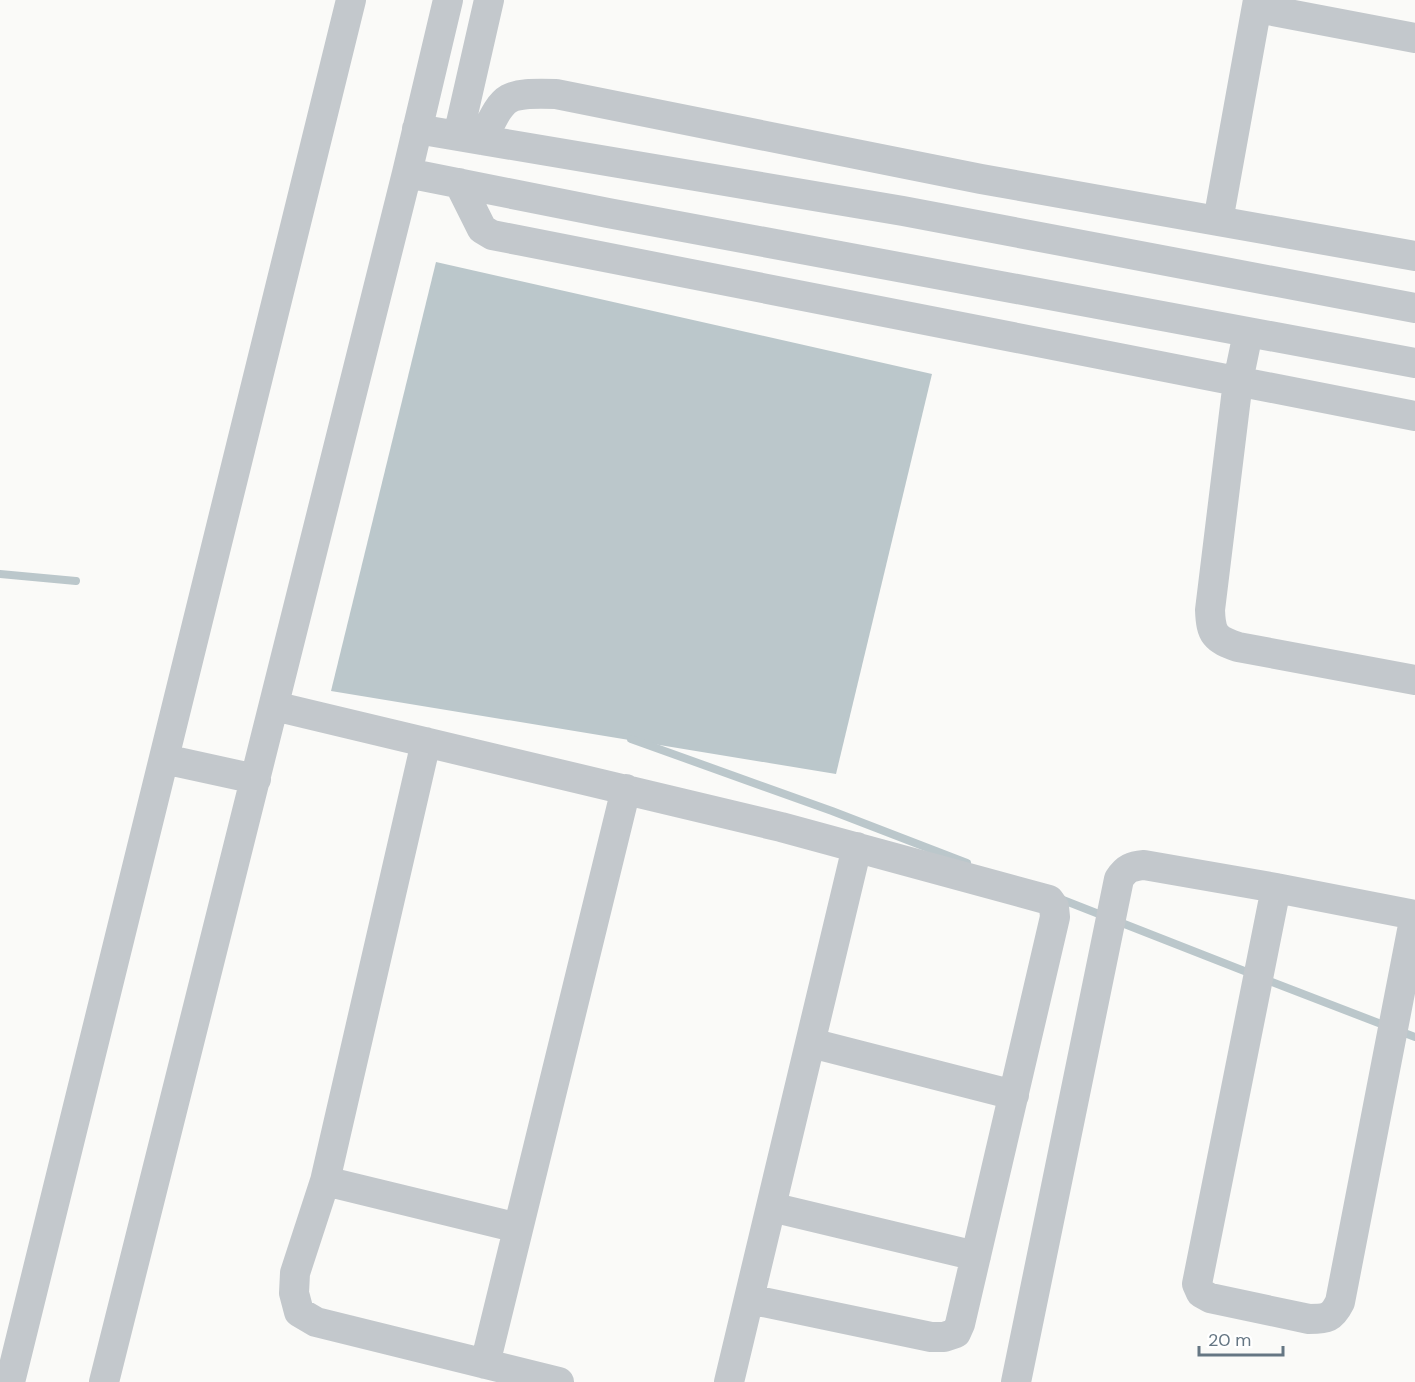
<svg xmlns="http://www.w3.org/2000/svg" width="1415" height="1382" viewBox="0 0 1415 1382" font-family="'DM Sans',sans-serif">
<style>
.water{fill:#bbc7cb}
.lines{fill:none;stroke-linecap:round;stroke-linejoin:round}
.stream{stroke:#bbc7cb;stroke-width:8}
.minor{stroke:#c3c8cc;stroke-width:30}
</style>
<rect width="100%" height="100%" fill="#fafaf8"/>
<!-- water -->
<path class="water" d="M436 262 932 374 836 774 331 691Z"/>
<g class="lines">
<!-- stream -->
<path class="stream" d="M0 574 76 581
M631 739 832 811 967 863
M1058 898 1252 974
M1264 979 1415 1037"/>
<!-- minor -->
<path class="minor" d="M1257 8 1415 38
M417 129 903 211 1415 308
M458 136 489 0
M482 140C505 94 503 93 556 94L981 179 1415 256
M407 173 608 213 1415 363
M459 183 482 229 492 235 1415 416
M1218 221 1258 0
M1248 333 1238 381 1210 610C1211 635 1215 639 1238 647L1415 680
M274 706 781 827 1049 900 1054 907 1055 917 960 1324 956 1333 944 1337H931L749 1299
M426 742 325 1181 295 1273 294 1293 299 1312 316 1322 559 1382
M164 759 256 779
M1276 888 1197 1284 1201 1293 1210 1298 1309 1319C1327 1319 1332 1318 1340 1302L1415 915
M811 1043 1014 1095
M325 1181 518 1228
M771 1207 976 1256
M485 1364 626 789
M10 1382 351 0
M104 1382 407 173 448 0
M729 1382 857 847
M1016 1382 1119 879C1126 868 1132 866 1144 865L1276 888 1415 915"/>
</g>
<!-- scale -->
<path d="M1199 1346v9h84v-9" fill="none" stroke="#657683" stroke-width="3"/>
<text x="1208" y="1346" font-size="18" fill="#657683" stroke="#ffffff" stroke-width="4.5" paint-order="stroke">20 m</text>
</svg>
